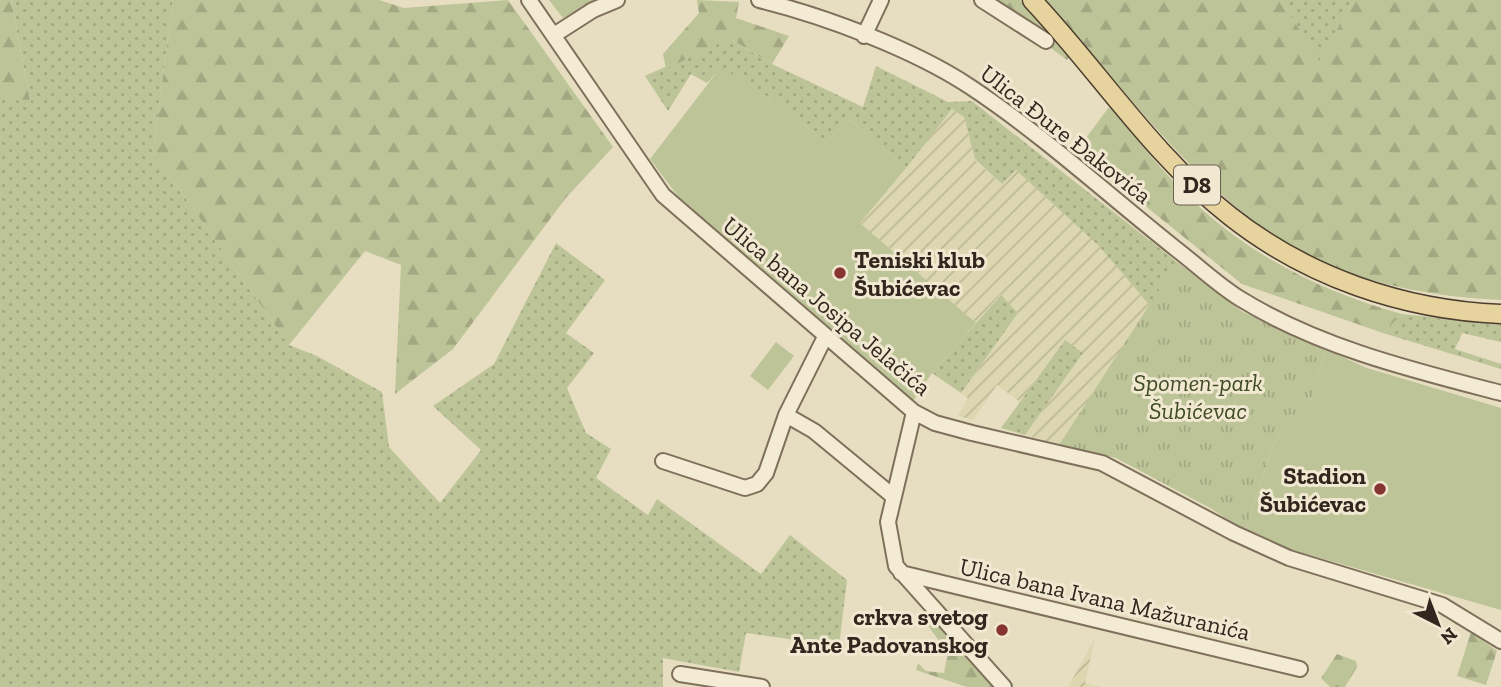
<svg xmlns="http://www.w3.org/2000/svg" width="1501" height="687" viewBox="0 0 1501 687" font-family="'Zilla Slab',serif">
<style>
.farmland{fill:url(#farmland-furrows)}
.grass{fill:url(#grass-dots)}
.forest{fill:url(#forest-firs)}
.park{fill:url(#park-tufts)}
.pitch{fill:#bdc497}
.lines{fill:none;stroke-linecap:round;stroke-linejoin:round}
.minor-casing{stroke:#7f705b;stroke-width:18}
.major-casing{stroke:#4d3e2f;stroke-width:21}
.minor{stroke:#f4ebd4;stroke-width:14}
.major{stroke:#e7d39d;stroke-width:18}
.poi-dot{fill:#863533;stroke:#f0e8d0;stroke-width:2.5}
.labels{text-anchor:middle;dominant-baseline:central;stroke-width:6;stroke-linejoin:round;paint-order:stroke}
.shield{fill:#f0e8d0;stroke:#6a6153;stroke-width:2}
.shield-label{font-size:23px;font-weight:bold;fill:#31271e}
.street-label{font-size:24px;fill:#31271e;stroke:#f0e8d0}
.poi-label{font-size:24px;font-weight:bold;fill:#31271e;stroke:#f0e8d0;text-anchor:end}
.park-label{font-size:24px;font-style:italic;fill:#404b27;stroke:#f0e8d0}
</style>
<defs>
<pattern id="farmland-furrows" width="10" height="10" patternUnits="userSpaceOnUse" patternTransform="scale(1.75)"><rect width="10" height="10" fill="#dcd7b0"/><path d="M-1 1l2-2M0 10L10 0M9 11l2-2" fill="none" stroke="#bdb997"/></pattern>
<pattern id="grass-dots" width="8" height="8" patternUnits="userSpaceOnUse" patternTransform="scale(1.75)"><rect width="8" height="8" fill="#bdc497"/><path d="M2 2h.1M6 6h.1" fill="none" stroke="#a3a882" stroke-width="1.8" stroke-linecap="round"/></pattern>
<pattern id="forest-firs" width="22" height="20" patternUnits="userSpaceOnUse" patternTransform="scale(1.75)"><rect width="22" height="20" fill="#bdc497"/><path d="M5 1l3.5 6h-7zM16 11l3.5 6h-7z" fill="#a3a882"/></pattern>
<pattern id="park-tufts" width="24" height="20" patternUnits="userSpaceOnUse" patternTransform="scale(1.75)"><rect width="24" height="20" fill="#bdc497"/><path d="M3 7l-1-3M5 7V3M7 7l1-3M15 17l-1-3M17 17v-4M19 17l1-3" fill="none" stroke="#a3a882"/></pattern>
</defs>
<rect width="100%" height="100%" fill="#e7dec2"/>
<!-- farmland -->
<path class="farmland" d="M951 108 964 117 975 160 1002 184 1016 169 1099 246 1151 307 1059 445 1025 435 1083 353 1064 341 1020 402 997 385 973 420 958 416 968 398 961 393 1018 313 1000 295 976 323 860 223Z
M1095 638 1085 683 1100 687H1068Z"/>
<!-- grass -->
<path class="grass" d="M11 0H173L153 152 289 345 317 356 382 392 389 447 440 503 481 450 433 406 494 364 556 243 605 280 566 333 594 353 567 388 586 433 611 449 596 478 648 515 657 499 761 574 790 535 847 580 839 646 746 633 739 672 663 658V687H0V94L31 104Z
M1281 0H1354L1319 62Z
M729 38 772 64 863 107 876 66 948 102 972 101 1177 262 1151 307 1099 246 1016 170 1002 184 975 159 964 117 952 109 906 168 850 120 826 142 779 104 721 68 707 83 691 74 668 111 645 76Z
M1001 295 1018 313 961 393 932 373Z
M1402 314 1501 324V342L1462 333 1455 349 1501 364V369L1383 333Z
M1065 340 1083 353 1025 435 1001 428Z"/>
<!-- forest -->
<path class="forest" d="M0 0H11L31 105 0 94Z
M173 0H379L404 8 508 0 613 147 565 199 453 349 395 394 401 265 365 251 289 345 153 152Z
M549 0H603L563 18Z
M697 0 739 2 736 18 789 36 772 64 729 38 666 69 663 54 699 13Z
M986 0H1020L1070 56 1067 60Z
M1046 0H1281L1319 61 1354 0H1501V300C1431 297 1354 283 1292 247 1201 194 1115 80 1046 0Z
M1109 107C1137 139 1164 174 1195 203 1254 258 1325 293 1402 314L1383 333 1242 284 1128 192 1080 146Z
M923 610 994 687H967L916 670 918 663 926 671 944 673 948 653 921 616Z
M1471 632 1497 651 1486 685 1457 676Z
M1337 654 1356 661 1357 667 1345 687H1330L1321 678Z"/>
<!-- park -->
<path class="park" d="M1177 262 1243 312 1327 350 1308 408 1288 425 1273 445 1245 532 1212 509 1116 458 1059 445Z"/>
<!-- pitch -->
<path class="pitch" d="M721 67 779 104 826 142 850 120 906 168 860 223 976 323 932 373 913 401 831 335 683 203 650 159Z
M776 342 794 356 768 390 750 376Z
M1327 350 1367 368 1501 408V610L1282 547 1245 532 1273 445 1288 425 1308 408Z"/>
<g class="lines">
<defs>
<path id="minor" d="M529 0 663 195 914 412 935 423 972 433 1102 463 1234 533 1289 558 1442 605 1501 641
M759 0C824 16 913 49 969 86 1042 134 1108 195 1176 249 1197 265 1217 284 1239 298 1318 347 1412 370 1501 393
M982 0 1046 41
M554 35 593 10 617 0
M864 36 881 0
M914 412 888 522 896 566 1004 687
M786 415 814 431 894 497
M663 461 745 488 757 484 766 473 786 415 825 337
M901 573 1300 669
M680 674 762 687"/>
<path id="major" d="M1032 0C1098 70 1153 156 1230 216 1307 277 1403 310 1501 314"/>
</defs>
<!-- minor casing -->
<use href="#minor" class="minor-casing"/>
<!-- major casing -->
<use href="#major" class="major-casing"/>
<!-- minor -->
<use href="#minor" class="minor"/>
<!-- major -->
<use href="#major" class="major"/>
</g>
<!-- markers -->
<g class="poi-dot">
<circle cx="840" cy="273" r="7"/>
<circle cx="1380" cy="489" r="7"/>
<circle cx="1002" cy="630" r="7"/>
</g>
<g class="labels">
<!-- shield labels -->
<rect class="shield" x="1174" y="165.5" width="46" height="39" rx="5"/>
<g class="shield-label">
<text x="1197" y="185">D8</text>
</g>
<!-- street labels -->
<g class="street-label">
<text transform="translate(1066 134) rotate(38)">Ulica Đure Đakovića</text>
<text transform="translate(827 306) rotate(40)">Ulica bana Josipa Jelačića</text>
<text transform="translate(1105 599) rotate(13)">Ulica bana Ivana Mažuranića</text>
</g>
<!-- poi labels -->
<g class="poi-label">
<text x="854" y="259" text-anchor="start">Teniski klub<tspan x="854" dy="28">Šubićevac</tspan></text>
<text x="1366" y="475">Stadion<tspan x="1366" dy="28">Šubićevac</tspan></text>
<text x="988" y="616">crkva svetog<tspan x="988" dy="28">Ante Padovanskog</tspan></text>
</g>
<!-- park labels -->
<g class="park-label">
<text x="1198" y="382">Spomen-park<tspan x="1198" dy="28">Šubićevac</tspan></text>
</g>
</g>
<!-- north arrow -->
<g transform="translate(1438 624) rotate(138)" stroke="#f0e8d0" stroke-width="5" paint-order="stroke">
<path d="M0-5L12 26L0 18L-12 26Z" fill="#31271e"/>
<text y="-10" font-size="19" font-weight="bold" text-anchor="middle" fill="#31271e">N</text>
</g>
</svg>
